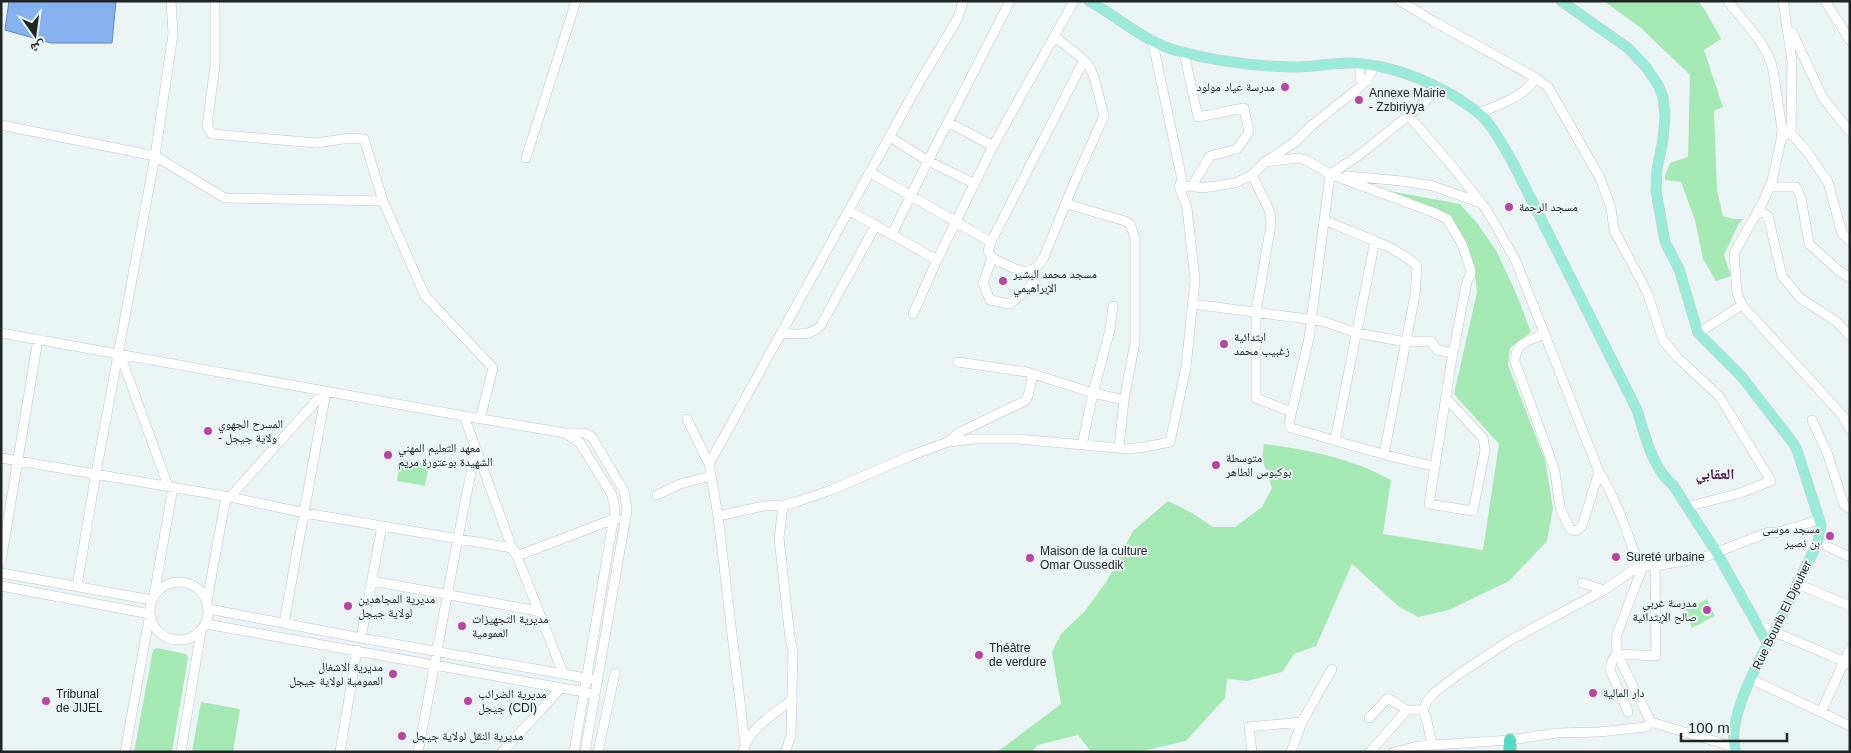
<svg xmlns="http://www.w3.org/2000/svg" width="1851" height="753" viewBox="0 0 1851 753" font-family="Arial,'Noto Naskh Arabic',sans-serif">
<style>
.green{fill:#a4e8b3}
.water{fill:#85b1f0;stroke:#6787b3}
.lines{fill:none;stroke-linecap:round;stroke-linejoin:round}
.minor-casing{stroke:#bdc7c7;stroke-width:10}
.major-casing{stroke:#cecfcf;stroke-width:11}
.highway-casing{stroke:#cecfcf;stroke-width:14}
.minor{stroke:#fff;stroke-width:9}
.major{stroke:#9aeada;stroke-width:10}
.highway{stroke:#56dcc2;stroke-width:12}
.poi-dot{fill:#b845a0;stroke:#ebf4f5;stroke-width:2}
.labels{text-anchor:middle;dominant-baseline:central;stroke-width:4;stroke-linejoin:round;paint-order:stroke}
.poi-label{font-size:12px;fill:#202424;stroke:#ebf4f5;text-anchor:start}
.street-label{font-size:12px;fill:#202424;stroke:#ebf4f5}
.quarter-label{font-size:15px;font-weight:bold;fill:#501944;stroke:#ebf4f5}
</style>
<rect width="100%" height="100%" fill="#ebf4f5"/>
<!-- green -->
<path class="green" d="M1604 1H1698L1705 10 1721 39 1704 50 1723 107 1714 111 1717 190 1723 216 1734 219H1743L1738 225 1724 255 1731 276 1716 281 1703 259 1695 220 1681 182 1665 180V175L1670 163 1688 157 1690 75 1641 28Z
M1379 189 1460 204 1477 223 1496 250 1516 293 1531 332 1510 348 1508 365 1545 460 1553 508 1547 541 1509 581 1449 610 1418 617 1398 606 1352 564 1316 646 1294 654 1282 672 1247 681 1227 679 1225 698 1186 741 1138 752H1091L1078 735 1038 745 1031 752H997L1061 704 1052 652 1061 634 1084 612 1107 581 1133 531 1168 501 1192 513 1213 527H1235L1262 507 1272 488 1262 459 1264 444C1307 449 1353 459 1391 480L1383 534 1483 550 1499 444 1454 394 1477 292 1474 267 1452 216Z
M400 459 429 464 425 486 397 481Z
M1707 599 1715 616 1692 628 1684 611Z
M157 648 186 654 188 658 172 752H134L153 650Z
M201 702 240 709 233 752H192Z"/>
<!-- water -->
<path class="water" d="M9 1H116L112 43H51L5 30Z"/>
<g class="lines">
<defs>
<path id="minor" d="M215 1V65L207 126 212 134 316 143 350 138 364 139 383 201
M1400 1 1433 21 1536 78 1548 87 1600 178 1611 208 1614 230 1647 292 1663 340 1678 358 1719 396 1771 481 1740 493 1687 507
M1728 1C1744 23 1767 43 1773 70L1782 129 1781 140 1772 181 1762 204 1734 253 1737 293 1742 305 1843 416 1850 429
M1825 1 1850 40
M1792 32 1823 98 1850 132
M1054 36 1084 60 1090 68 1094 77 1104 116 1074 183 1044 257C1030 283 1013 267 992 258L988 251 991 242 1084 60
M1184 53 1198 117 1244 108 1249 132 1237 149 1210 156 1192 186
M1367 81 1374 66
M1478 113C1500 105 1523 97 1536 78
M1408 115 1452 166 1486 209 1515 259 1599 472C1617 500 1628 535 1639 566
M948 122 993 146
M1 125 155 156 225 198 383 201 425 296 493 368 480 419
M1791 133 1808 153 1828 182 1842 233 1850 241
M890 137 928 161 975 184
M1781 137 1791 133 1792 61 1783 1
M526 158 576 1
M1265 162 1298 158 1306 160 1330 174 1435 213 1447 219 1462 244 1471 271 1470 276 1467 281 1451 364 1429 504 1473 511 1485 450 1483 438 1446 398
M871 173 991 242
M1330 174 1309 338 1289 423 1291 428C1339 441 1386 457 1434 466
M1330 174 1358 156 1424 103 1439 87
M1252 175 1270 212 1271 224 1256 312V398L1291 412
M1347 176 1402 181 1433 186 1478 202
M1179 187 1192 186 1202 188 1235 183 1252 175 1265 162 1295 142 1311 126 1360 87 1363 83 1360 78V64
M1769 187H1796L1801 198 1809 244 1839 271 1850 278
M1067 204 1125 221 1130 224 1135 238V342L1124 400 1119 448
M1758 210 1768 216 1782 276 1800 298 1837 322 1850 336
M850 211 937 260 993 146 1074 1
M1324 220C1352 233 1396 245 1417 266L1415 295 1384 454
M892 234 928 161 1010 1
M992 258 983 283 990 300 1010 304 1028 289 1035 279 1033 271
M1193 304 1322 321 1357 333 1406 342 1431 341 1437 350 1453 353
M913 314 937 260
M1 333 464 416 512 548 517 556 563 673
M782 333C797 334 810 337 821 325L876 225
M1698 333 1742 305
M1544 334C1529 341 1515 342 1515 362L1545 443 1555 472 1560 508 1570 529 1576 531 1582 526 1599 472
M120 354 168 486
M958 362 1027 372 1093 393 1124 400
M464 416 565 433H584L592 437 624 491 627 510 585 752
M687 419 709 464
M1812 420 1828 455 1844 505 1850 509
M565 433 580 443 612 495 615 510 574 752
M1335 440 1375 241
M948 442 958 433 1025 401 1028 396 1033 374
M1082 445 1093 393 1110 330 1113 306
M1 458 230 497 305 513 512 548
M657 495 680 484 711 476
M230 497 324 392
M783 505 779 538 790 638 793 651 791 736 785 752
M718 516 764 506 783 505 796 502 831 490 910 456 948 442 975 439H1018L1128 449 1145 447 1170 442 1186 367 1195 280 1187 208 1179 187 1182 180 1152 39
M1818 542 1850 557
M517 556 614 519H617
M1 561 38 339
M1643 566 1616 637 1617 654 1651 722 1734 747
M1 573 152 600
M372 581 538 611
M150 611a29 29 0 1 1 58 0a29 29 0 1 1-58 0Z
M1582 583 1604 590
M1798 584 1850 606
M1 586 150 614
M77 586 96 473 155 156 173 34 171 1
M154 595 173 487
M207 601 226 497
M209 609 361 638 597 680
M284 623 326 392
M206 624 595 694
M1758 625 1850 664
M361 638 382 526
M1617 654 1656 656 1655 566
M1617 654 1612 661 1610 670 1628 712
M1751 679 1850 726
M1821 712 1850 649
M1369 718 1388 698 1407 710
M745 744 718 516 709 464 919 83 958 18 963 1
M1432 745 1427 721 1423 710 1427 701 1434 693 1459 674 1509 641 1604 590 1639 566H1655L1702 558 1769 532 1775 533 1819 520
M125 752 149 619
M181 752 201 631
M340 752 357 650
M418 752C438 651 454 550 476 449
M502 752 561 688
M598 752 615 673
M743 752C749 727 774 714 793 699
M1252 752 1249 727 1302 722
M1291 752 1302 722 1332 669
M1370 752 1407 710H1423
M1394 752 1418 746 1510 740 1557 733 1599 732 1646 727 1651 722"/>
<path id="major" d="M1089 1C1118 17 1146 43 1178 51 1214 61 1254 66 1291 67 1312 68 1331 62 1352 63 1391 65 1426 79 1459 99 1467 105 1476 110 1483 117 1496 131 1505 149 1514 165L1637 410C1645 435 1652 468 1673 485L1717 553 1768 644
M1561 1 1628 48 1646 67 1658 85 1663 97 1665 116 1663 140 1657 169 1656 191 1665 242 1679 269 1698 333 1742 377 1793 443 1797 450 1821 525 1818 542C1805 569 1792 595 1779 622 1764 653 1724 718 1736 752"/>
<path id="highway" d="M1510 740V752"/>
</defs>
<!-- minor casing -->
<use href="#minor" class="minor-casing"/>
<!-- major casing -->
<use href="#major" class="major-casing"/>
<!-- highway casing -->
<use href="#highway" class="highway-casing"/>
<!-- minor -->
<use href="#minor" class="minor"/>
<!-- major -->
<use href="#major" class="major"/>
<!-- highway -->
<use href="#highway" class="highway"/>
</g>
<!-- markers -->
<g class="poi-dot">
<circle cx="1285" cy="87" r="5"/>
<circle cx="1359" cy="100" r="5"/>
<circle cx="1509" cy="207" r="5"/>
<circle cx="1003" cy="281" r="5"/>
<circle cx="1224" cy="344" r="5"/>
<circle cx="208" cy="431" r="5"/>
<circle cx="388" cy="455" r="5"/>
<circle cx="1216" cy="465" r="5"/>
<circle cx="1830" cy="536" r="5"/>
<circle cx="1616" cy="557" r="5"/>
<circle cx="1030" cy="558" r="5"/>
<circle cx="348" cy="606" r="5"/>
<circle cx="1707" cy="610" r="5"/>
<circle cx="462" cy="626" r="5"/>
<circle cx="979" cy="655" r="5"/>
<circle cx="393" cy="674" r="5"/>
<circle cx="1593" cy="693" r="5"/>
<circle cx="46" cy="701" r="5"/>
<circle cx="468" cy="701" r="5"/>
<circle cx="402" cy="736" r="5"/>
</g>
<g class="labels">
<!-- poi labels -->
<g class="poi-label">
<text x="1275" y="87" text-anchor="end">مدرسة عياد مولود</text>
<text x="1369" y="93">Annexe Mairie<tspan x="1369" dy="14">- Zzbiriyya</tspan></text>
<text x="1519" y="207">مسجد الرحمة</text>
<text x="1013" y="274">مسجد محمد البشير<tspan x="1013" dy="14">الإبراهيمي</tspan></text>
<text x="1234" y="337">ابتدائية<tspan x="1234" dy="14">زغبيب محمد</tspan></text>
<text x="218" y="424">المسرح الجهوي<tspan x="218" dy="14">- ولاية جيجل</tspan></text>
<text x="398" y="448">معهد التعليم المهني<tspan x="398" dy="14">الشهيدة بوعتورة مريم</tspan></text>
<text x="1226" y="458">متوسطة<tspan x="1226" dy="14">بوكبوس الطاهر</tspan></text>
<text x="1820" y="529" text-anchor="end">مسجد موسى<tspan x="1820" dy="14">بن نصير</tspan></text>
<text x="1040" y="551">Maison de la culture<tspan x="1040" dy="14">Omar Oussedik</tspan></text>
<text x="1626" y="557">Sureté urbaine</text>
<text x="358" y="599">مديرية المجاهدين<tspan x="358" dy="14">لولاية جيجل</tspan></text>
<text x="1697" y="603" text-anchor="end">مدرسة غربي<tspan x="1697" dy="14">صالح الإبتدائية</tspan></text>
<text x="472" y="619">مديرية التجهيزات<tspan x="472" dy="14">العمومية</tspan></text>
<text x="989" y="648">Théâtre<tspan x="989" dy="14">de verdure</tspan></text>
<text x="383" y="667" text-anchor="end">مديرية الاشغال<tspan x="383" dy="14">العمومية لولاية جيجل</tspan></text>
<text x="1603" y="693">دار المالية</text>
<text x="56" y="694">Tribunal<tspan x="56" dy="14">de JIJEL</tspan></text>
<text x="478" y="694">مديرية الضرائب<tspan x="478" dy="14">جيجل (CDI)</tspan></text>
<text x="412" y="736">مديرية النقل لولاية جيجل</text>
</g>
<!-- street labels -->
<g class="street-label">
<text transform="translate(1782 615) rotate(-64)">Rue Bourib El Djouher</text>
</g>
<!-- quarter labels -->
<g class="quarter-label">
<text x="1715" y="473">العقابي</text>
</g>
</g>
<!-- border -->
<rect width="1851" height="753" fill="none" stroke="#202424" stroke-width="5"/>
<!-- north arrow -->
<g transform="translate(35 35) rotate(166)" stroke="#ebf4f5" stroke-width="4" paint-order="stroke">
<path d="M0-4L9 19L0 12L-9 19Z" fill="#202424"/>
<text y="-8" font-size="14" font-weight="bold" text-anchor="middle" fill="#202424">ش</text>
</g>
<!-- scale -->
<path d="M1681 733v8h106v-8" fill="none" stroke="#202424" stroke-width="2.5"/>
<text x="1688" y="733" font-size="15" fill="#202424" stroke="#ebf4f5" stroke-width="4" paint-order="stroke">100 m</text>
</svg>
